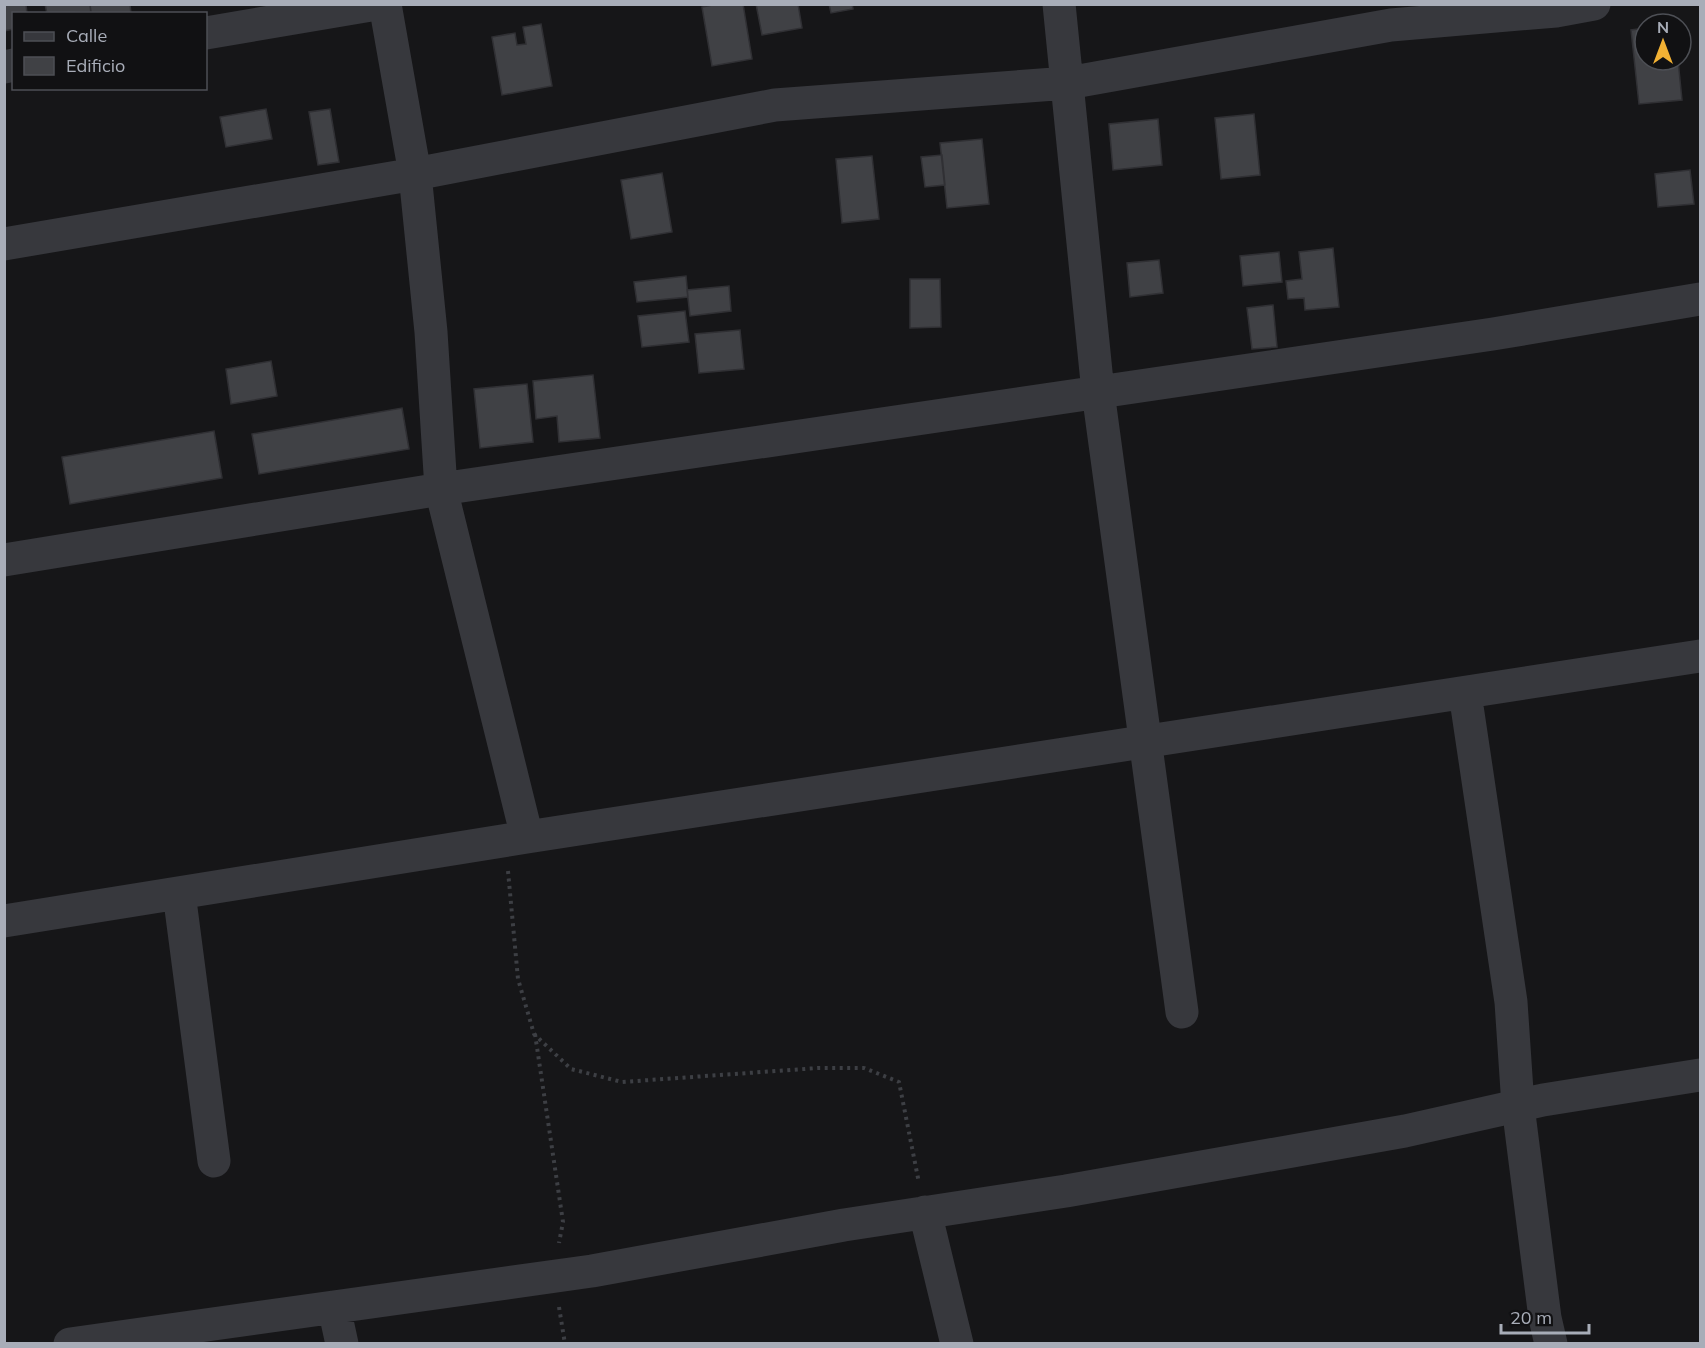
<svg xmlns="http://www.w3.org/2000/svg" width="1705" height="1348" viewBox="0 0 1705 1348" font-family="Mulish,sans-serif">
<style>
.building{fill:#404145;stroke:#303034;stroke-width:1.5}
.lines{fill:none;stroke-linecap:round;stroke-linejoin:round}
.path{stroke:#3d3f44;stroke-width:4;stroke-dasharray:3 4.5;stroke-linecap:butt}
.street{stroke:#37383d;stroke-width:33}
</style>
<rect width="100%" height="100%" fill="#161618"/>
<!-- building -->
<path class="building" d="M4 4H26L27 14H14V29L4 31Z
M45 4H90L91 12 47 14Z
M90 4H130L131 14H91Z
M718 4H743L752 59 712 66 702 7Z
M756 4H798L802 28 762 35Z
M829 4H852L853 9 831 13Z
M541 24 552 86 502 95 492 37 515 33 517 45 526 44 523 27Z
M1645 28V60H1678L1682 100 1639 104 1631 30Z
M266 109 272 139 226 147 220 117Z
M330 109 339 162 318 165 309 112Z
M1254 114 1260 175 1221 179 1215 118Z
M1158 119 1162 165 1113 170 1109 124Z
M982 139 989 204 947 208 940 143Z
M942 155 945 185 925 187 921 157Z
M872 156 879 219 842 223 836 159Z
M1690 170 1694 204 1658 207 1655 174Z
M662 173 672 232 631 239 621 180Z
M1333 248 1339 307 1305 310 1304 298 1288 299 1286 281 1302 279 1299 252Z
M1279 252 1282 282 1243 286 1240 256Z
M1159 260 1163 293 1130 297 1127 263Z
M686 276 688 297 637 302 634 282Z
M910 279H940L941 327 910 328Z
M729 286 731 311 690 316 687 290Z
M1273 305 1277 347 1252 349 1247 308Z
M685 311 689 342 642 347 638 316Z
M740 330 744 369 699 373 695 334Z
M271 361 277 396 231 404 226 369Z
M593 375 600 438 559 442 557 416 536 419 533 381Z
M527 384 533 442 480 448 474 389Z
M402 408 409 449 259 474 252 434Z
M214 431 222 478 70 504 62 457Z"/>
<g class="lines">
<!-- path -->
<path class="path" d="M508 871 518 979 534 1034 571 1069 622 1082 818 1068H864L899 1082 919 1183
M535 1034 563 1222 559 1243
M559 1307 565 1344"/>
<!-- street -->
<path class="street" d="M1059 4 1098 392 1182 1012
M206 33 377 4
M4 67 14 65
M4 244 415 174 385 4
M4 560 441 489 1493 334 1700 299
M1465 693 1511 1002 1518 1106 1545 1318 1551 1344
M527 837 441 489 431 332 415 174 775 105 1068 83 1391 25 1556 11 1594 4
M179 893 214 1161
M4 921 527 837 1700 656
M925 1212 957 1344
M334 1307 342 1344
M70 1344 592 1271 844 1225 1066 1191 1405 1131 1543 1100 1700 1075"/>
</g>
<!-- border -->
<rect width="1705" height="1348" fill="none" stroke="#a8adb8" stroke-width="12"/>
<!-- legend -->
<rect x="12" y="12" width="195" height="78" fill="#111113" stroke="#4d4f55" stroke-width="1.5"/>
<rect x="24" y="32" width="30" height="9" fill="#37383d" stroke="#4d4f55" stroke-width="1.5"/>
<text x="66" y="42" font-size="18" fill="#a8adb8">Calle</text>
<rect x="24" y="57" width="30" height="18" fill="#404145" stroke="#4d4f55" stroke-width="1.5"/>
<text x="66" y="72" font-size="18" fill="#a8adb8">Edificio</text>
<!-- north arrow -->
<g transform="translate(1663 42)"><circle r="28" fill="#111113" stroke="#4d4f55" stroke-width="1.5"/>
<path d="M0-4.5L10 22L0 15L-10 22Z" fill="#f2b134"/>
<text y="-9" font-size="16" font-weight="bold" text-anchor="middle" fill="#a8adb8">N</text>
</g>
<!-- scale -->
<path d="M1501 1324v9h88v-9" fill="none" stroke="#a8adb8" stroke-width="3"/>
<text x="1510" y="1324" font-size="18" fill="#a8adb8" stroke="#111113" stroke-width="4.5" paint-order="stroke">20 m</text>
</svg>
